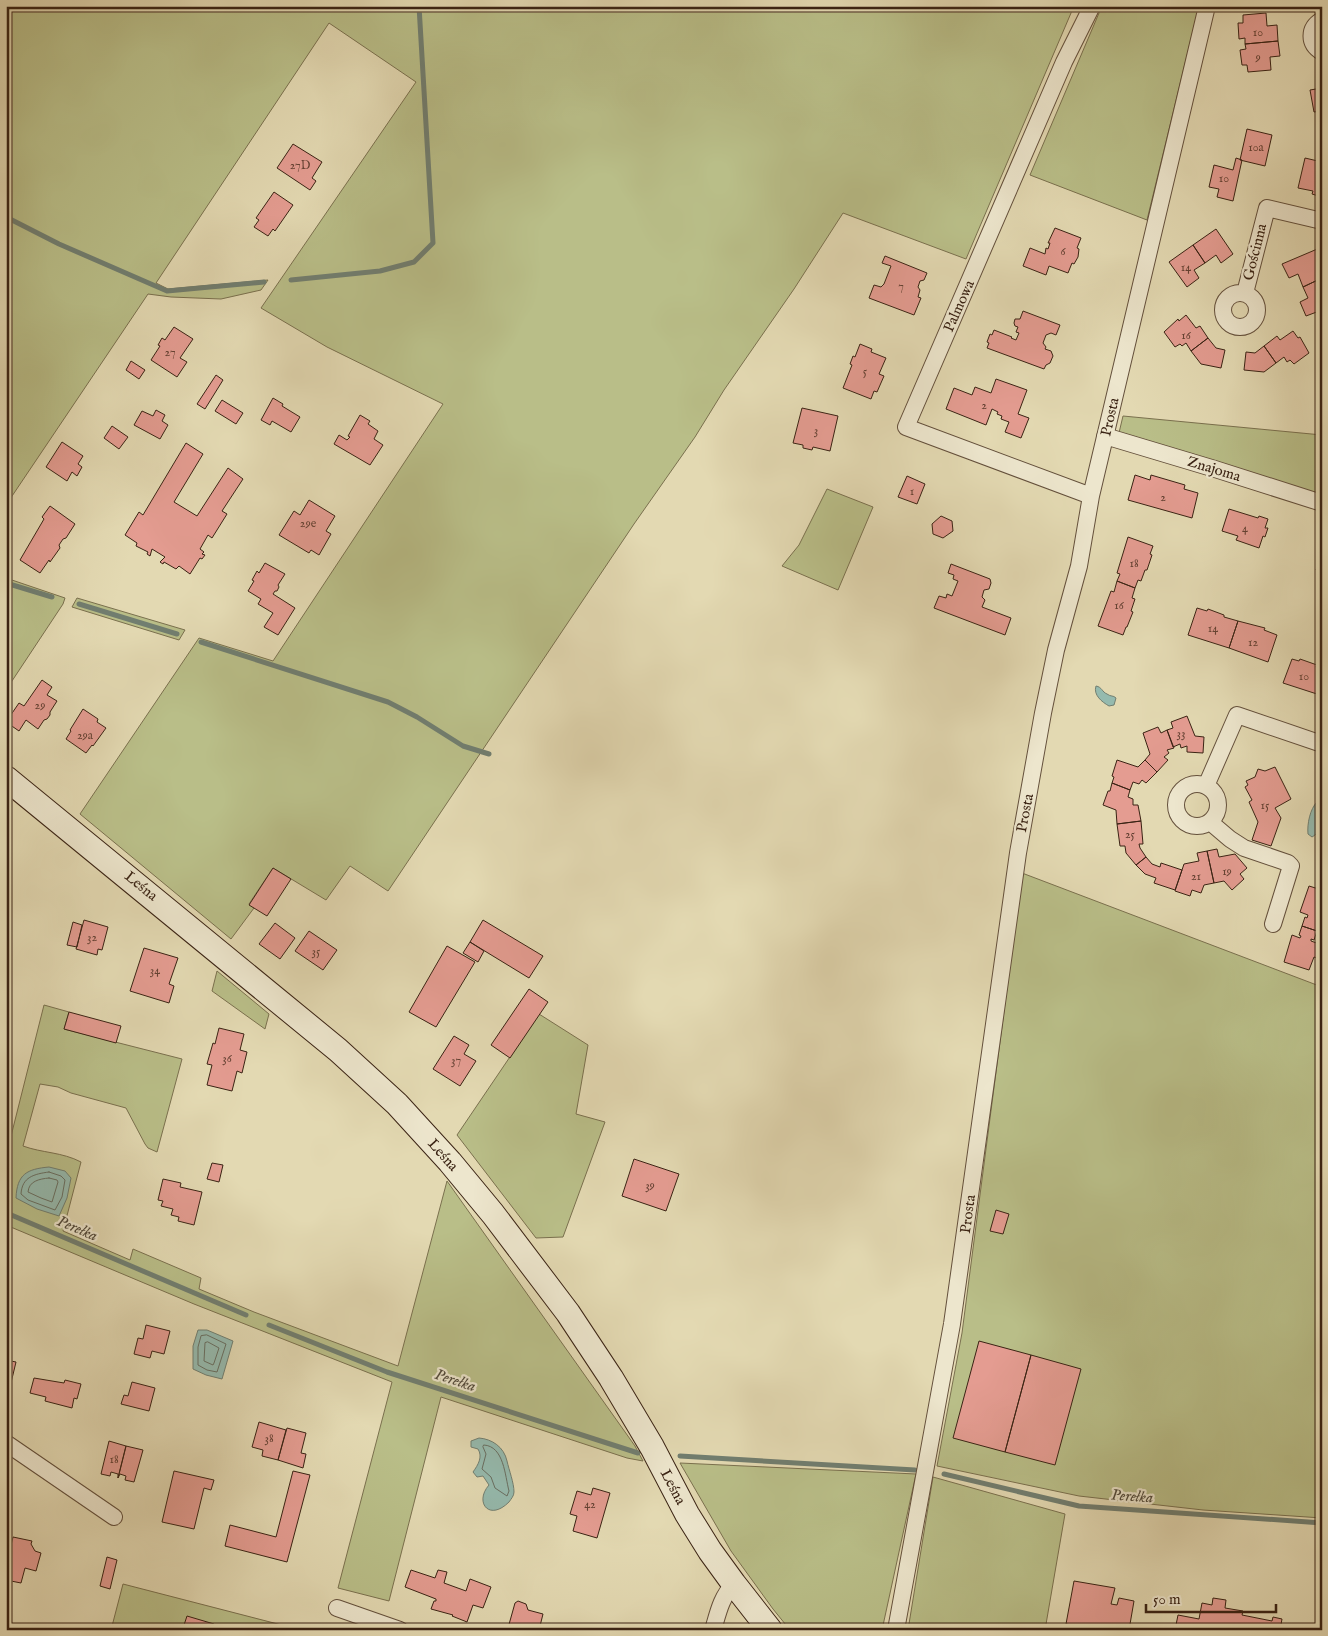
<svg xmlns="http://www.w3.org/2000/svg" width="1328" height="1636" viewBox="0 0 1328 1636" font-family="'IM FELL English',serif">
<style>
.green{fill:#b9be88;stroke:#7a704e}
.water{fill:#95baae;stroke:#717e70}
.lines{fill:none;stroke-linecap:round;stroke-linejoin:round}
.shore{stroke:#686e61;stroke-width:1}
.stream{stroke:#717e70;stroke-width:5}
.building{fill:#e49c91;stroke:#3a2314}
.street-casing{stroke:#64503c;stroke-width:18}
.secondary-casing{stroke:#3a2314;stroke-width:26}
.street{stroke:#ede6cd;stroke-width:16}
.secondary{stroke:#ede6cd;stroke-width:24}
.labels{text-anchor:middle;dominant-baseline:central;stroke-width:4.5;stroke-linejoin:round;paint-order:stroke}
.number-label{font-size:12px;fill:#644133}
.street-label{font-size:15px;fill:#3a2314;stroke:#ede6cd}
.water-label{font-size:16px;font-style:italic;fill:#51493a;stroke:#ede6cd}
</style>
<rect width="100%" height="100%" fill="#e3d9b2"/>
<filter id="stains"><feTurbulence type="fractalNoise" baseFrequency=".004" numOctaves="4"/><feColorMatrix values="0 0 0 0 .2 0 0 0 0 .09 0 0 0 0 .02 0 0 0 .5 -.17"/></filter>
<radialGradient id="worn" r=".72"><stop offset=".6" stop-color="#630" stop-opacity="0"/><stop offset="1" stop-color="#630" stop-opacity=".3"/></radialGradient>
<!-- green -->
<path class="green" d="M6 6H1074L966 259 843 213 794 289 724 390 695 437 634 524 388 891 350 866 326 900 273 868 249 904 254 908 231 939 80 814 199 638 273 661 443 404 327 347 261 308 416 82 329 23 156 283 168 289 268 280 261 290 221 299 171 297 148 294 6 505Z
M1102 6H1199L1147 220 1030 175Z
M1123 416 1322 435V497L1118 437Z
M827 489 873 507 838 590 782 566 799 545Z
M6 578 65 598 63 604 6 690Z
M77 598 185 630 179 640 72 607Z
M1022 873 1322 987V1518L1203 1510 1079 1496 937 1466 962 1333Z
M217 971 269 1014 265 1029 212 991Z
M44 1005 69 1012 64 1029 182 1059 157 1152 148 1148 145 1144 126 1108 71 1093 58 1087 40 1084 23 1146C42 1153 62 1152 81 1162L63 1231 130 1260 133 1249 201 1278 199 1289 254 1312 398 1366 447 1181 635 1446 643 1461 627 1458 441 1397 389 1601 338 1588 392 1382 194 1304 6 1225V1156Z
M539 1014 588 1045 576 1114 605 1122 563 1237 536 1238 457 1135Z
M680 1463 916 1474 882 1630H790L773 1609 731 1551Z
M933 1477 1065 1514 1045 1630H908Z
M123 1584 301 1630H111Z"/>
<!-- water -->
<path class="water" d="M1096 686C1102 687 1102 692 1107 694 1111 697 1113 695 1116 698L1114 705 1109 706C1102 702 1093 695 1096 686Z
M1322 800C1322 813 1325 830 1312 837L1308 834C1307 824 1310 809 1317 802Z
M49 1167 65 1171 71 1178 67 1198 59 1216 37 1209 16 1198C17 1174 27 1169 49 1167Z
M198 1330H207L233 1341 222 1379 206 1375 193 1369V1346Z
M479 1438C492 1439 504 1447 507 1461 509 1470 514 1483 514 1492 514 1496 511 1499 509 1502 489 1522 474 1502 489 1485L483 1476 477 1477 473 1472C478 1465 483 1457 478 1449L471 1447V1441Z"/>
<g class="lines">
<!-- shore -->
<path class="shore" d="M49 1172 61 1176 65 1180 62 1197 55 1210 28 1200 21 1194C22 1177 34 1174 49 1172Z
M49 1178 57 1180 58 1182 52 1202 41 1198 28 1192C29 1181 39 1179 49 1178Z
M207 1335 226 1344 217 1372 207 1370 198 1365V1347L201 1336Z
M208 1342 219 1348 214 1363 213 1365 204 1361 205 1343Z
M484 1445C504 1446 505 1476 509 1491L507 1496 495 1488 491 1477 482 1469 486 1454 483 1447Z"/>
<!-- stream -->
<path class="stream" d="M6 217 59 244 167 291 264 282
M291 280 380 271 414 262 433 243 419 6
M6 583 52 597
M79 604 177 634
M201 642 388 702 417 717 463 746 489 754
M9 1214 246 1315
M269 1325 387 1372 638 1453
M680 1456 915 1470
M944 1474 1079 1506 1322 1523"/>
</g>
<!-- building -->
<path class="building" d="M1266 13 1267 26 1277 25 1278 41 1245 44V38L1239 39 1238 23H1243V15Z
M1278 41 1280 56 1270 57 1271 70 1248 72 1247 65H1242L1240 50 1246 49 1245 44Z
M1322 88V111L1314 112 1310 90Z
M1247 129 1272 135 1265 166 1240 160Z
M293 144 322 162 312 178 316 181 310 190 277 168Z
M1236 158 1242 160 1233 201 1217 197 1219 189 1209 187 1214 165 1233 170Z
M1305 158 1322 162V197L1312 194 1313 191 1298 188Z
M274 192 293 205 275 231 273 229 268 236 254 227 259 220 256 218Z
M1055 228 1081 238 1077 248 1079 249 1078 257 1074 264 1072 263 1068 273 1049 266 1046 275 1023 266 1030 248 1045 254 1046 248 1048 249 1050 243H1048Z
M1216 229 1233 254 1221 263 1216 255 1205 263 1193 245Z
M1193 245 1205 263 1194 270 1199 278 1187 287 1169 262Z
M1322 247V264L1317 266 1322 278 1303 287 1298 274 1289 278 1282 264Z
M885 256 927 273 924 280 920 281 918 287 920 290 918 297 921 298 914 315 869 298 874 285 881 287 884 284 891 266 882 263Z
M1322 278V310L1306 316 1300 302 1308 298 1303 287Z
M1023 311 1060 325 1056 335 1051 333 1046 335 1043 343 1046 347 1045 349 1051 351 1053 356 1050 363 1046 365 1044 369 987 348 989 343 987 342 990 334 992 335 994 330 1012 337 1011 338 1016 340 1019 333 1016 332 1018 327 1015 326 1014 323 1015 319H1020Z
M1186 315 1196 328 1200 326 1208 338 1191 351 1186 343 1182 346 1180 344 1175 347 1164 332 1178 319 1179 321Z
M174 327 193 339 180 358 187 362 177 377 151 360 160 346 158 345 162 338 165 340Z
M1293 331 1298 338 1300 337 1309 353 1294 364 1290 360 1287 362 1284 357 1276 363 1264 346 1277 336 1280 340Z
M1208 338 1216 348 1225 350 1221 368 1201 364 1191 351Z
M860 344 872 349 871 352 886 358 879 374 884 376 877 392 874 391 871 399 843 388 852 365 850 364 853 356 855 357Z
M1264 346 1276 363 1264 372 1244 370 1246 352 1255 353Z
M131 361 145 370 139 379 126 370Z
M216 375 223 380 205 409 197 404Z
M996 379 1027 390 1018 414 1029 418 1021 438 1005 432 1009 422 1001 419 1002 416 997 414 998 412 992 409 986 425 946 409 954 388 972 395 975 387 991 393Z
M273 398 283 404 282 406 300 417 291 432 272 421 270 425 261 420Z
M222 400 243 413 236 424 215 411Z
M802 408 838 416 830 451 813 447 812 450 803 448V445L793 443Z
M156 410 165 415 162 421 168 425 160 439 134 425 142 411 153 416Z
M360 415 370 421 368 424 378 431 374 439 383 445 370 465 334 444 339 435 347 440 350 437 348 436Z
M112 426 128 437 119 449 104 438Z
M62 442 83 456 78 464 82 467 77 476 72 472 67 481 46 467Z
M186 443 203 454 174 502 197 516 228 468 243 479 222 511 227 514 212 538 208 535 200 549 204 552 202 554 205 555 202 559 200 558 190 574 179 566 176 569 164 562 163 564 160 562 165 557 152 549 150 556 147 554 148 552 136 546 137 543 125 535 139 512 143 515Z
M1135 475 1150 480 1151 475 1185 485 1184 489 1198 493 1192 518 1128 500Z
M907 476 925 484 917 504 898 497Z
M309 500 335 516 326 531 331 534 319 555 311 550 309 553 279 535 294 511 300 515Z
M50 506 75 524 66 538 63 539 59 545 60 548 50 562 49 560 40 573 20 560 44 519 42 517Z
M1229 509 1258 518 1259 516 1268 519 1265 528H1268L1265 537 1263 536 1259 548 1236 540 1238 536 1222 531Z
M941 516 952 521 953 531 943 538 933 534 932 524Z
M1128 537 1153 546 1150 554 1152 555 1147 570H1145L1141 581 1138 580 1135 588 1117 581 1120 574 1117 573Z
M1322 552V572L1316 570Z
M265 563 285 574 278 585 279 587 277 591H275L273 594 295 608 278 635 264 627 273 613 258 604 261 599 248 591 254 581 252 580 257 571 259 573Z
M951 564 990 579 991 583 989 589 984 590 982 597 985 600 982 607 1011 618 1005 635 934 608 939 596 946 598 947 594 952 596 958 581 953 579 954 575 948 573Z
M1117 581 1135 588 1132 598 1135 599 1131 611 1133 612 1127 627H1126L1123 635 1098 626 1111 591 1114 592Z
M1197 608 1207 611 1208 609 1224 615V617L1238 621 1229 648 1188 635Z
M1238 621 1265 628 1264 630 1277 635 1268 662 1229 648Z
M1292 659 1299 661 1300 659 1317 665 1316 667 1322 669V691L1320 695 1283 683Z
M42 680 52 687 47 695 57 701 50 712V715L47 719 44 720 38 729 26 720 19 731 6 722 19 703 24 706Z
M83 709 98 719 97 722 106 728 93 746 92 745 86 753 66 739 71 731 70 730Z
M1187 716 1195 736 1204 737 1203 753 1187 752V746L1181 748 1180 744 1173 747 1167 730 1173 728 1171 722Z
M1158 727 1161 733 1167 730 1174 748 1167 750 1169 753 1164 757 1168 760 1157 772 1145 760 1150 754 1143 733Z
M1117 760 1138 767 1145 760 1157 772 1146 783 1142 780 1139 784 1133 782 1130 790 1112 783 1114 777 1112 776Z
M1275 767 1291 799 1275 808 1281 818 1271 846 1252 840 1258 822 1249 802 1252 800 1245 787 1248 785 1246 781 1255 777 1258 769 1265 771Z
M1112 783 1130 790 1128 797 1133 799V805H1138L1141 821 1117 824 1116 810 1103 805 1108 791H1110Z
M1141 821 1143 844H1139L1140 848 1146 857 1136 865 1126 853 1125 846H1120L1117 824Z
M1217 849 1219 857 1235 854 1247 868 1240 874 1244 879 1232 890 1224 881 1214 883 1207 851Z
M1207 851 1214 883 1204 885 1201 893 1192 890 1190 896 1175 891 1184 864 1199 861 1197 853Z
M1146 857 1152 864 1160 867 1161 863 1182 870 1175 890 1154 883 1156 878 1145 874 1136 865Z
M273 868 291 879 267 916 249 905Z
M1309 886 1322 890V920L1318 918V921L1320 922 1317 931 1302 926 1305 917 1307 918 1308 915 1300 912Z
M84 920 108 927 102 950 98 949 97 955 76 949Z
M483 920 543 956 529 978 470 942Z
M73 922 82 925 77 947 67 945Z
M275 923 295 938 280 959 259 944Z
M1302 926 1317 931 1314 940 1311 939V941L1322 945V960L1314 957 1309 970 1284 962 1292 935 1300 938 1301 936 1299 935Z
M309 931 337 950 323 970 295 951Z
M470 942 484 951 478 962 463 953Z
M447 946 475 962 436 1027 409 1012Z
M144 948 178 958 169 984 174 986 169 1003 130 991Z
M529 989 548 1002 510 1058 491 1045Z
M69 1012 121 1026 116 1043 64 1029Z
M219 1028 244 1034 240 1050 247 1052 242 1073 237 1071 232 1091 207 1085 212 1065 207 1064 213 1043 215 1044Z
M454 1036 469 1045 464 1054 476 1061 460 1086 433 1069Z
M634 1159 679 1174 666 1211 622 1196Z
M212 1163 223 1165 219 1182 207 1179Z
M163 1179 181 1183 180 1187 202 1192 194 1225 178 1221 179 1217 171 1215 173 1209 161 1206 163 1201 158 1200Z
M996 1210 1009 1214 1003 1234 990 1231Z
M146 1325 170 1331 164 1354 152 1351 150 1358 134 1354 138 1338 143 1339Z
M979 1341 1031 1355 1005 1452 953 1438Z
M1031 1355 1081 1369 1055 1465 1005 1452Z
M6 1360 16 1362 10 1387 6 1386Z
M34 1378 64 1383 65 1380 81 1384 77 1399 74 1398 72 1408 45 1401 46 1397 30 1393Z
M132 1382 155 1388 149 1411 121 1404 124 1395 128 1396Z
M259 1422 286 1430 278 1460 262 1456 263 1450 252 1447Z
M287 1428 306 1433 301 1453 306 1454 303 1468 278 1460Z
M109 1441 126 1446 118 1478V1474L111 1472 110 1476 101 1474Z
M126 1446 143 1450 134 1482 125 1480 126 1476 120 1474 118 1478Z
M174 1471 214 1480 211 1490 204 1488 194 1529 162 1522Z
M293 1471 310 1475 287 1562 225 1546 230 1525 276 1537Z
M593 1488 610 1493 597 1538 573 1531 577 1516 570 1514 577 1491 591 1495Z
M13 1537 32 1541 31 1544 35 1551 41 1553 36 1571 25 1568 21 1583 6 1580V1565Z
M107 1557 117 1560 110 1589 100 1586Z
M411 1570 435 1578 438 1570 447 1572 444 1583 466 1591 470 1579 491 1587 483 1608 473 1605 467 1622 452 1616 453 1615 431 1609 434 1601H436V1599L405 1587Z
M1074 1581 1115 1588 1111 1604 1117 1605 1119 1598 1134 1601 1129 1630H1097L1066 1624Z
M1213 1598 1226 1600 1225 1608 1243 1611 1242 1615 1272 1621 1273 1617 1282 1619 1280 1630H1175L1178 1615 1199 1619 1202 1603 1212 1605Z
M518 1601 526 1604 528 1610 543 1614 539 1630H515L508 1628 515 1603Z
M187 1616 214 1624 212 1630 183 1628Z"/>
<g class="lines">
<defs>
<path id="street" d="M1322 20C1308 28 1308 44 1322 52
M1223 310a17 17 0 1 1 34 0a17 17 0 1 1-34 0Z
M1245 293 1267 208 1322 221
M1105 436 1215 469 1322 503
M1091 496 906 427 1064 62 1092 6
M1176 805a21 21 0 1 1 42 0a21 21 0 1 1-42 0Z
M1206 786 1237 715 1322 744
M1210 822 1230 839 1244 848 1288 863 1291 866 1273 924
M6 1443 114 1517
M337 1608 400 1630
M713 1630C718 1613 721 1597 734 1584
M896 1630 952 1324 1018 853 1043 713 1056 650 1079 566 1091 496 1207 6"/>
<path id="secondary" d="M6 778 338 1050 397 1104 450 1162 493 1214 568 1313 611 1378 652 1447 687 1514 710 1551 734 1584 770 1630"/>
</defs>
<!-- street casing -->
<use href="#street" class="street-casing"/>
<!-- secondary casing -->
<use href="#secondary" class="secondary-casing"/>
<!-- street -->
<use href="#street" class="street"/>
<!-- secondary -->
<use href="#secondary" class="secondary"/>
</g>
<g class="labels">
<!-- number labels -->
<g class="number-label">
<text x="1258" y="32">10</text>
<text x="1258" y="57">9</text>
<text x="1256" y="147">10a</text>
<text x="300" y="165">27D</text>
<text x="1224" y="178">10</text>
<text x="1063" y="251">6</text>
<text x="1186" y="267">14</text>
<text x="901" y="286">7</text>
<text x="1186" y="335">16</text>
<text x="170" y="352">27</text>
<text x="865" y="371">5</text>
<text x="984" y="405">2</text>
<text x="816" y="430">3</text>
<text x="912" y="491">1</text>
<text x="1163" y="497">2</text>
<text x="308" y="523">29e</text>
<text x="1245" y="528">4</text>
<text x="1134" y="563">18</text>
<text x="1119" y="605">16</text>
<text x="1213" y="628">14</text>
<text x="1253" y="642">12</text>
<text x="1304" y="676">10</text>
<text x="40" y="705">29</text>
<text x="1181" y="733">33</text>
<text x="85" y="735">29a</text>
<text x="1265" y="805">15</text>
<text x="1130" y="834">25</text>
<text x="1227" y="871">19</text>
<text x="1196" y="876">21</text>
<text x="92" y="937">32</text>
<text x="316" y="951">35</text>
<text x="155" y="970">34</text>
<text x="227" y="1058">36</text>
<text x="456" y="1060">37</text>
<text x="650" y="1185">39</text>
<text x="269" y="1438">38</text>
<text x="114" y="1459">18</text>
<text x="590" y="1504">42</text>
</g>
<!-- street labels -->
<g class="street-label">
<text transform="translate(1255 252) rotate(-76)">Gościnna</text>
<text transform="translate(959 306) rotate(-66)">Palmowa</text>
<text transform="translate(1110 417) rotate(-77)">Prosta</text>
<text transform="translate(1214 469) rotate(17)">Znajoma</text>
<text transform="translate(1025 813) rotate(-79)">Prosta</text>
<text transform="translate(141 886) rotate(39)">Leśna</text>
<text transform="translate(443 1155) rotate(48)">Leśna</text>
<text transform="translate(968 1214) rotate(-82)">Prosta</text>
<text transform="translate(673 1487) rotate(62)">Leśna</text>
</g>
<!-- water labels -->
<g class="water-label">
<text transform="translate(77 1229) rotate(23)">Perełka</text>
<text transform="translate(455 1381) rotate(18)">Perełka</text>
<text transform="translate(1132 1497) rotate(4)">Perełka</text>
</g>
</g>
<!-- margin -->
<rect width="1328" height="1636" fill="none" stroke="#e3d9b2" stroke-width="25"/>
<rect x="8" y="8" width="1313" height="1621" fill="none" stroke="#3a2314" stroke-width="2.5"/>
<rect x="12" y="12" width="1303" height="1611" fill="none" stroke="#3a2314"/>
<!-- scale -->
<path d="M1146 1604v8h130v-8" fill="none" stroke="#3a2314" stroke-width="2.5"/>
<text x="1153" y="1604" font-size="15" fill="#3a2314" stroke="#ede6cd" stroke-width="4" paint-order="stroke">50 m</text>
<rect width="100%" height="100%" filter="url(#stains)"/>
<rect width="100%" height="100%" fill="url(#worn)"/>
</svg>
